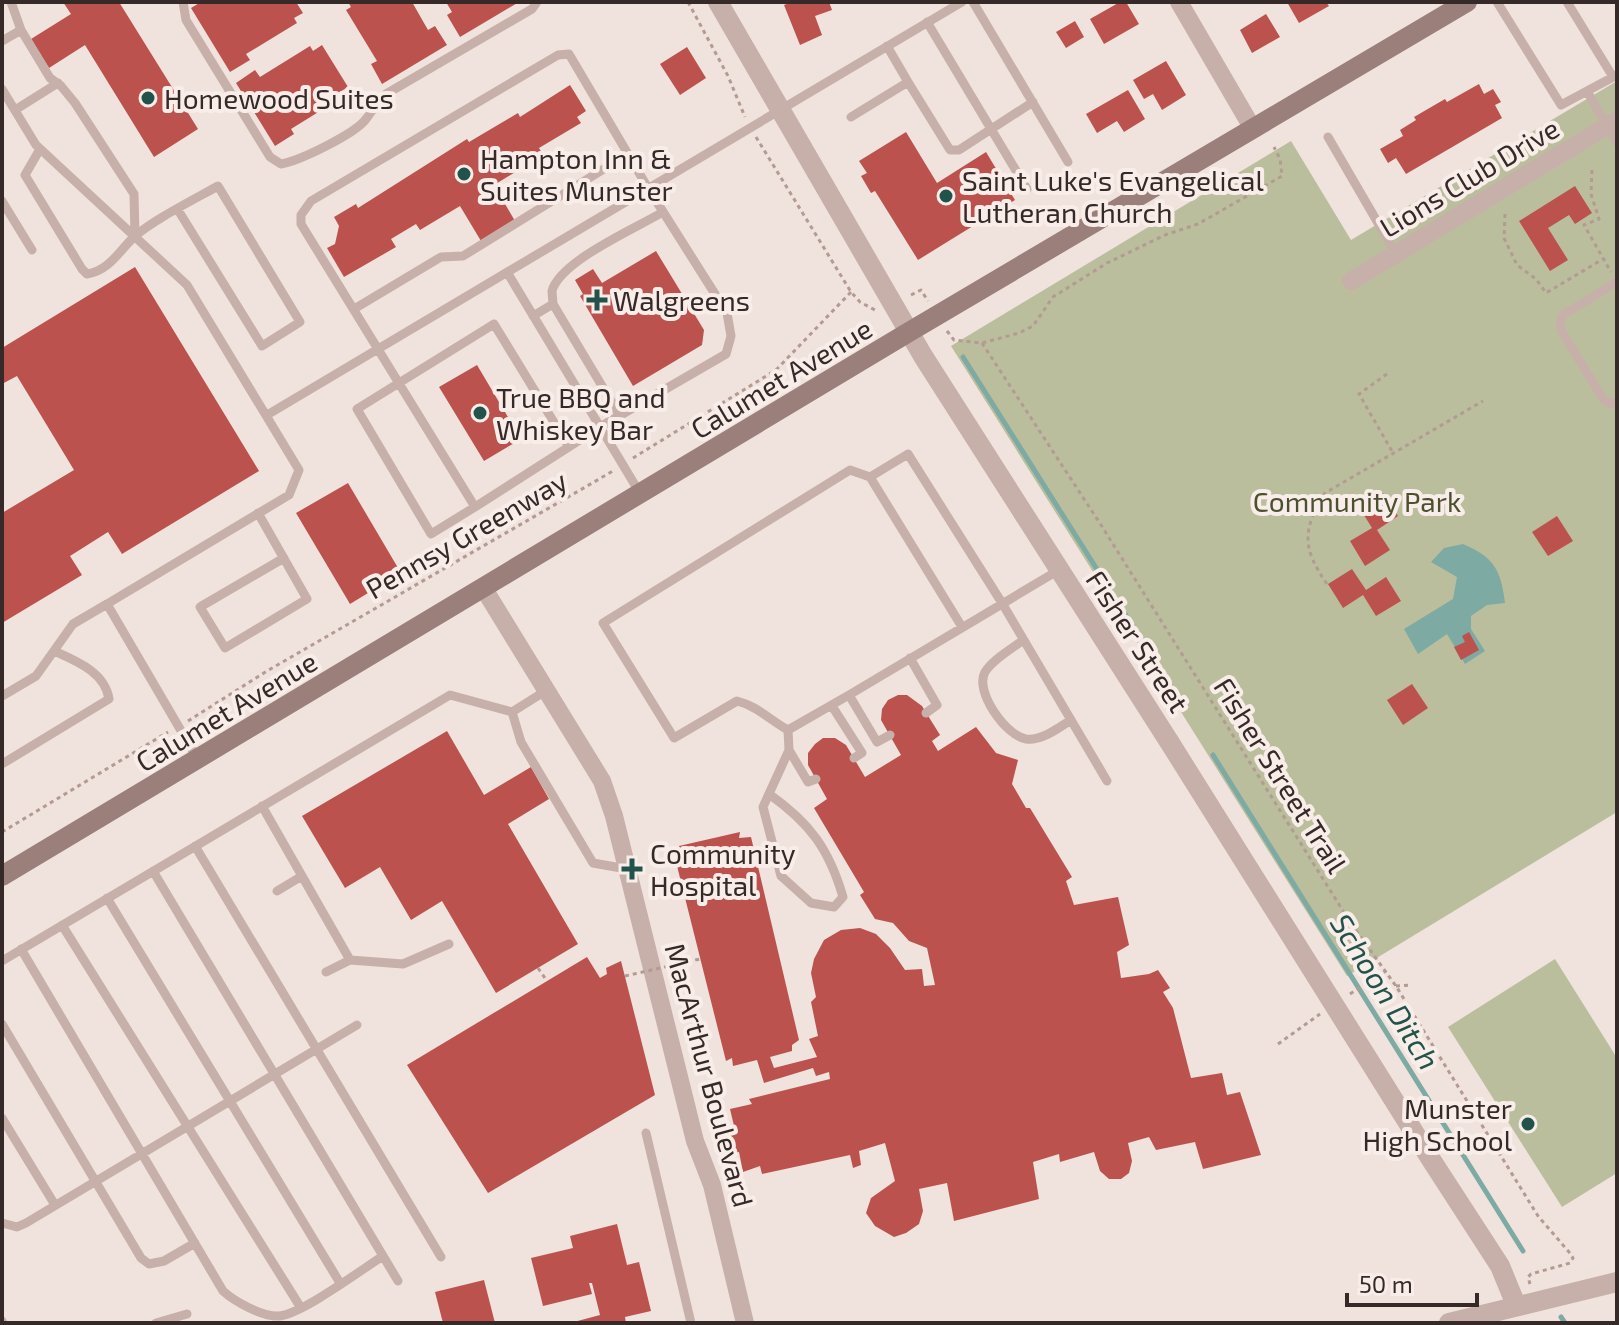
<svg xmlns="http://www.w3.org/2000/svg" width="1619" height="1325" viewBox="0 0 1619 1325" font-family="'Exo 2',sans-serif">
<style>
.green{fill:#babe9d}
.water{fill:#7daaa3}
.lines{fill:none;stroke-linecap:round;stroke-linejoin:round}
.stream{stroke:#7daaa3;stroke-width:5}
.building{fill:#bc524e}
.path{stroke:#b39a93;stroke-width:3;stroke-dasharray:4 4;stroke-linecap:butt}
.service{stroke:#c7b0a9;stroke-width:9}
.minor{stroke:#c7b0a9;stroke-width:18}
.tertiary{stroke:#c7b0a9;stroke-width:20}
.secondary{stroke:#9a7f7b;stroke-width:20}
.path-bridge{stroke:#b39a93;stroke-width:3;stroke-dasharray:4 4;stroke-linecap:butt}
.poi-dot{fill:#21534b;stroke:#f8ede8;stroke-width:3}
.labels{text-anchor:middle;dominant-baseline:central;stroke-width:8;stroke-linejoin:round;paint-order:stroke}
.poi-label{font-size:28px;fill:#352a28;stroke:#f8ede8;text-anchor:start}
.street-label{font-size:28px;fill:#352a28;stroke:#f8ede8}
.park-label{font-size:28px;fill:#4b512e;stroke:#f8ede8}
.water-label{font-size:30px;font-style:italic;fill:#21534b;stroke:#f8ede8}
</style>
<rect width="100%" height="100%" fill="#f0e2dc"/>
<!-- green -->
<path class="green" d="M1617 81V812L1347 976 951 346 1291 141 1351 240Z
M1555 959 1617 1058V1173L1562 1207 1448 1027Z"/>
<!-- water -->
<path class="water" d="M1463 544C1494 557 1501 570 1505 603L1487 605 1471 616V629L1485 651 1465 664 1447 634 1418 654 1404 629 1453 599 1457 577 1431 562 1444 548Z"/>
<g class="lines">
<!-- stream -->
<path class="stream" d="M963 357 1175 693
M1213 755 1523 1251
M1561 1317 1565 1323"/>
</g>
<!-- building -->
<path class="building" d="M63 2H119L198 129 154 157 85 45 49 68 31 39 71 14Z
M201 2H296L303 13 294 18 297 23 246 54 250 60 230 72 191 8Z
M348 2H412L428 30 435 26 447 45 382 84 371 64 377 61 346 10 351 7Z
M446 2H519L460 37 447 15 452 12Z
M792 2H829L832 10 815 16 822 35 800 45 784 5Z
M1120 2H1126L1139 24 1104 44 1090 19Z
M1287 2H1326L1329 6 1299 23Z
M1266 14 1280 37 1252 53 1240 30Z
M1075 21 1084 37 1066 48 1056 32Z
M322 45 348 87 338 93 341 98 291 129 294 134 275 146 236 83 255 70 260 77 310 46 313 51Z
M687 47 706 78 680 95 660 64Z
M1166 61 1186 95 1162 110 1153 94 1144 99 1133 80Z
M1479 84 1484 94 1493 89 1501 102 1495 105 1502 118 1406 174 1396 158 1388 163 1380 149 1403 136 1400 130 1416 120 1414 117 1445 99 1447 102Z
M570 85 586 111 577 117 581 123 539 148 543 155 494 185 515 221 481 241 460 206 420 230 416 224 391 239 396 247 344 277 327 248 335 244 339 226 334 217 356 204 358 208 467 139 469 142 518 113 520 117Z
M1128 90 1145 119 1124 132 1117 121 1097 133 1086 114Z
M906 132 937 183 986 152 1015 200 918 260 875 191 871 193 861 176 867 173 859 161Z
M1575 186 1592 213 1575 224 1569 215 1548 228 1568 260 1550 271 1519 221Z
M656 251 704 330 702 345 633 386 580 296 583 294 575 280 593 269 602 283Z
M135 267 259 471 122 554 108 532 70 556 82 575 2 623V513L74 470 17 376 2 384V348Z
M477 365 521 439 484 461 439 387Z
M348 483 401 573 350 604 296 513Z
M1383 493 1398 516 1377 530 1390 550 1365 566 1350 541 1372 528 1359 507Z
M1557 516 1573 541 1548 556 1532 532Z
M1352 569 1366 590 1386 577 1401 601 1376 616 1363 595 1343 608 1328 584Z
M1469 632 1479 650 1461 660 1454 647 1465 642 1462 636Z
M1412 684 1428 708 1403 725 1387 700Z
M898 695H907L922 706 940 735 932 741 938 751 976 727 996 753 1018 760 1012 784 1026 808H1030L1072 877 1066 881 1074 905 1118 897 1129 945 1117 952 1121 978 1149 974 1158 970 1170 988 1163 992 1173 1008 1191 1078 1222 1073 1227 1095 1240 1092 1261 1155 1203 1169 1195 1142 1156 1150 1149 1137 1128 1143 1132 1161 1129 1173 1121 1179H1109L1100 1171 1094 1152 1060 1162 1059 1154 1033 1162 1039 1199 954 1221 947 1183 919 1189 923 1211 919 1224 906 1233 894 1237 875 1226 866 1213 871 1198 895 1181 885 1143 859 1151 861 1165 853 1168 850 1155 762 1174 760 1166 743 1172 739 1152 731 1154 724 1131 735 1130 730 1109 752 1104 749 1099 830 1079 829 1072 816 1076 813 1068 764 1083 757 1060 733 1066 732 1058 726 1061 674 854H681L679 846 740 832 739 838 751 837 799 1040 792 1045V1051L770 1057 774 1068 817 1057 809 1039 818 1036 811 1002 816 997 811 973 814 959 824 940 841 930 860 928 876 934 890 948 905 970 922 969 924 986 935 985 927 948 909 941 893 923 875 919 860 895 864 892 814 808 827 799 808 765V753L815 744 823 738H835L846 745 865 777 901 755 881 720 882 709 888 700Z
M447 731 484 795 531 767 549 799 508 824 578 944 496 993 442 901 411 920 380 867 345 888 302 816Z
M587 957 600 978 607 974 606 968 621 961 655 1095 488 1193 407 1065Z
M617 1224 627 1265 639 1262 651 1311 625 1317 626 1323H570L600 1315 592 1283H589L592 1294 543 1306 531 1258 573 1248 570 1236Z
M484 1280 495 1323H443L435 1292Z"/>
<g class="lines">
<!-- path -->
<path class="path" d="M688 2 728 76 745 117
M756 137 851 292 860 302 875 310
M1592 170 1591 194 1599 219 1584 225 1611 272
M1505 214 1504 238 1517 265 1536 279 1546 293 1603 259
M911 295 921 290 928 301
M947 331 954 340 982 343 1019 333 1033 326 1053 297 1107 263 1165 235 1198 224 1282 176 1280 159 1274 147
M982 343 1101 525 1350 922 1396 986 1538 1216 1569 1252 1573 1258 1570 1263 1531 1274 1528 1277 1530 1284
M1387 374 1359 394 1393 453
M633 458 776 370 851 292
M1327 584C1302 548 1302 530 1325 493L1483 401
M188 721 267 671 613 471
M2 832 168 732
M538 968 547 981
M1396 986 1412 985
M1350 994 1386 971
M1278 1044 1320 1014"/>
<!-- service -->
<path class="service" d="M11 2 21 30 50 78 61 86 75 103 134 194 135 236
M183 2 186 20 270 157 281 164C299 161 355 134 366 119 373 110 377 102 386 94L532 9 537 2
M973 2 1068 162
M1497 2 1561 105 1617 75
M1567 2 1613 77
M927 22 1027 189
M2 41 21 30
M887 46 908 82
M569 54 648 188 727 313 731 336 726 354 600 427 475 507 301 224V215L311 201 558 55Z
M2 89 36 145 187 285 299 470 289 495 107 604 197 758
M1588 93 1617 143
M15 110 58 83
M851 117 908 82 950 150H959L1033 102
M1328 137 1396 254
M40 149 25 175 82 269 87 274C108 271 118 253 131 240 147 223 195 199 218 186L300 322 262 346 178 210
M2 201 32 250
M507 272 641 495
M1617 282 1563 315 1560 322 1561 330 1603 399 1611 404 1617 402
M553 304 620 416
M354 309 441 257 463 256 628 154
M533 316 553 304C553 302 552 293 552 291 560 261 636 228 663 212
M267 415 962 2
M870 477 962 627
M475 507 431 534 357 409 494 324 569 447
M258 513 307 599 225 648 200 607 284 558
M1059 570 849 695 788 730C770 720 757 706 737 701L674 738 603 623 850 470 870 477 908 454 1002 603 1107 781
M1023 640C1012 649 993 659 985 672 974 691 1006 736 1026 739 1042 741 1058 728 1071 720
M910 658 937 705 926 713
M849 695 877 742 890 735
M2 696 36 676 73 624 107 604
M832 706 862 753 854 758
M512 712 521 742 593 863 627 869
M788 730 789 750 808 782 816 779
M2 764 109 699C105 672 76 661 54 651
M769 794C810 823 829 849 843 897L834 907 811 903 781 876 763 807 789 750
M262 806 350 960 326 972
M195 846 441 1257
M153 871 398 1281
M277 891 302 876
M107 898 340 1283
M62 925 301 1308
M21 949 223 1291C235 1302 263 1317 279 1316 302 1314 361 1270 383 1256
M350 960 403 964 449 944
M2 961 450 695 512 712 547 690
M2 1024 141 1258 149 1264 164 1261 195 1243
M2 1118 55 1205
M646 1133 691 1323
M2 1223 17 1227 26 1223 357 1025
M2 1321 3 1323
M156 1323 187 1314"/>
<!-- minor -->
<path class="minor" d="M1179 2 1253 129
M1351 281 1617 120
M484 589 602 781 614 816 695 1141 712 1185 745 1323"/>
<!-- tertiary -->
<path class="tertiary" d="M718 2 923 356 1170 743 1432 1161 1500 1266 1516 1305
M1449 1323 1617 1282"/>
<!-- secondary -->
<path class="secondary" d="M2 876 909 332 1467 2"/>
<!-- path-bridge -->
<path class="path-bridge" d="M625 976 700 959"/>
</g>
<!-- markers -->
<g class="poi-dot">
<circle cx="148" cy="98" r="8"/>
<circle cx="464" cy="174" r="8"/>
<circle cx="946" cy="196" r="8"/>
<path d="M593 288h8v8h8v8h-8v8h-8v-8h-8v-8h8z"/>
<circle cx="480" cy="413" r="8"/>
<path d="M628 857h8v8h8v8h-8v8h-8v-8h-8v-8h8z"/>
<circle cx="1528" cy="1124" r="8"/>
</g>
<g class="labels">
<!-- poi labels -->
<g class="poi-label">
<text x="164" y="98">Homewood Suites</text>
<text x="480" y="158">Hampton Inn &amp;<tspan x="480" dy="32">Suites Munster</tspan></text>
<text x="962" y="180">Saint Luke's Evangelical<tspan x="962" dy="32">Lutheran Church</tspan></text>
<text x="613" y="300">Walgreens</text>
<text x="496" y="397">True BBQ and<tspan x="496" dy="32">Whiskey Bar</tspan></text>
<text x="650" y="853">Community<tspan x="650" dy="32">Hospital</tspan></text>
<text x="1512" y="1108" text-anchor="end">Munster<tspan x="1512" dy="32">High School</tspan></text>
</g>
<!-- street labels -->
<g class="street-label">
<text transform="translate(1469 177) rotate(-31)">Lions Club Drive</text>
<text transform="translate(781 378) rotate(-31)">Calumet Avenue</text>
<text transform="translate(466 534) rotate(-30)">Pennsy Greenway</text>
<text transform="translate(1138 641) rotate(57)">Fisher Street</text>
<text transform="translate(226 711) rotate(-31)">Calumet Avenue</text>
<text transform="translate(1281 775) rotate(58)">Fisher Street Trail</text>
<text transform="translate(710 1075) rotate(75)">MacArthur Boulevard</text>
</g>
<!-- park labels -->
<g class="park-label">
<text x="1357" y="501">Community Park</text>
</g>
<!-- water labels -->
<g class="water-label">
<text transform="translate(1386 991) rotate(58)">Schoon Ditch</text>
</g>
</g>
<!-- border -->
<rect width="1619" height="1325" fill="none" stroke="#352a28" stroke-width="8"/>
<!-- scale -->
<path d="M1347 1293v12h130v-12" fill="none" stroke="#352a28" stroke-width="4"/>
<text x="1359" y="1293" font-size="24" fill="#352a28" stroke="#f8ede8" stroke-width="6" paint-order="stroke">50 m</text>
</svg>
